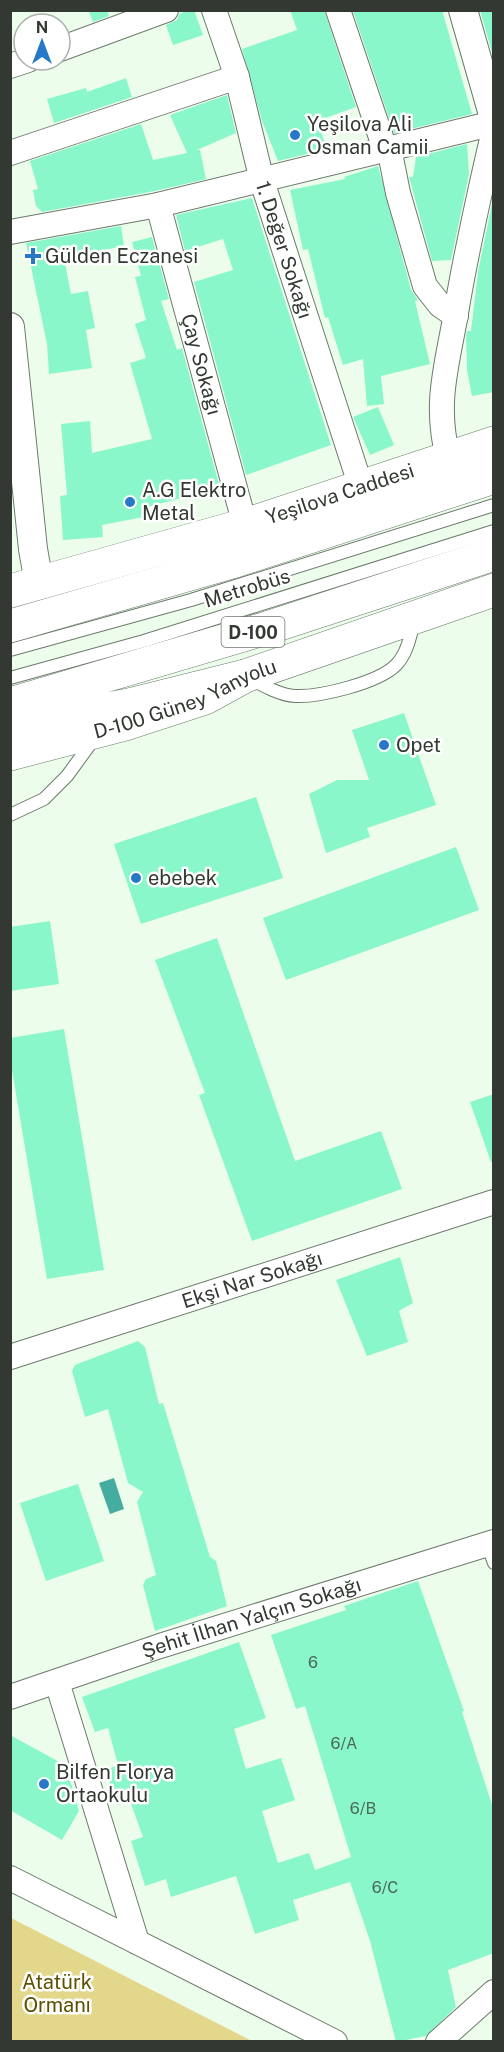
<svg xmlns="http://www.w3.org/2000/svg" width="504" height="2052" viewBox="0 0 504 2052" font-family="'Public Sans',sans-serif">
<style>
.green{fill:#e3d78b}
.water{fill:#45aca2}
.building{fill:#8af7ca}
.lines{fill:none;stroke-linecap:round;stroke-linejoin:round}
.service-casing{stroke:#6d7a6c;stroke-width:14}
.minor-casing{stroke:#6d7a6c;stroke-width:26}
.tertiary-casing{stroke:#6d7a6c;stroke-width:30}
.primary-casing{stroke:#6d7a6c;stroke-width:34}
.trunk-casing{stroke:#6d7a6c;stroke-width:34}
.service{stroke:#fff;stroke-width:12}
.minor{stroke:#fff;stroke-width:24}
.tertiary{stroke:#fff;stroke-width:28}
.primary{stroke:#fff;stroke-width:33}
.trunk{stroke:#fff;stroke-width:33}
.poi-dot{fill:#2779c7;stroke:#fff;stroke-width:2}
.labels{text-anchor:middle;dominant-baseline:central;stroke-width:5;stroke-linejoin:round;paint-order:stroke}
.number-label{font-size:16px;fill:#496858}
.shield{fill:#fff;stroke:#707470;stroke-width:1.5}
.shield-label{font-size:18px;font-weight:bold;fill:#333932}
.poi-label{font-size:20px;fill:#333932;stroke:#fff;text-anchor:start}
.street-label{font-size:20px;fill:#333932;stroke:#fff}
.park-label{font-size:20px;fill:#5c5100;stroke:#fff}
</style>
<rect width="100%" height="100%" fill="#edfdec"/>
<!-- green -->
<path class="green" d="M11 1918 252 2041H11Z"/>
<!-- water -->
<path class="water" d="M114 1478 124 1509 110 1514 99 1483Z"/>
<!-- building -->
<path class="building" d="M88 10H107L109 16 93 22Z
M189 10H194L203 35 173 45 166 25 177 20 179 14Z
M290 10H324L356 107 317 121 327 149 278 161 262 121 242 49 297 30Z
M442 10 472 114 394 133 353 11Z
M480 10H494V56H493Z
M126 78 132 97 54 123 47 99 86 88 87 92Z
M227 95 236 133 197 150H200L206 179 155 191 42 212 36 206 33 190 38 189 30 161 141 124 153 160 187 153 170 115Z
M467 144 469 174 451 260 432 261 409 177H413L416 157Z
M378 166 411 290 418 300 415 301 430 364 381 376 384 404 367 406 363 359 343 365 328 317 325 318 308 249 303 250 290 190 345 179 344 177Z
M252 198 331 445 246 475 194 282 233 270 223 239 185 251 176 215Z
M492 204 494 392 472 396 467 370 466 335 467 331H471L478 272Z
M121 226 124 246 64 258 71 294 88 291 95 328 86 330 92 368 49 374 47 344 26 243Z
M152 237 169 299 161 301 177 350 182 348 220 488 147 507 149 516 102 525 103 537 63 540 60 496 67 495 61 424 90 421 92 453 152 439 130 363 146 358 135 324 146 320 135 277 141 276 132 242Z
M378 407 394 445 370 455 353 417Z
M404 713 436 805 367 828 370 837 326 853 309 794 337 780H369L352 730Z
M256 797 283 878 141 924 114 844Z
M456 847 479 910 286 980 263 918Z
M50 921 59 984 10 991V927Z
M217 938 295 1161 381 1131 402 1189 252 1241 199 1095 205 1093 155 960Z
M64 1029 104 1270 47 1279 10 1058V1038Z
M494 1094V1162H491L470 1102Z
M400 1257 413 1303 399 1311 408 1342 367 1356 336 1280Z
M138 1341 145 1347 159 1404 163 1403 210 1557 216 1561 227 1606 155 1631 143 1585 146 1579 156 1575 137 1502 143 1492 128 1483 108 1409 85 1417 72 1371 75 1365Z
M78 1484 104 1561 46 1581 20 1503Z
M418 1581 464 1711 462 1712 494 1811V1953L448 1970 456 2007 426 2036 396 2042 370 1941 350 1882 293 1900 299 1920 255 1934 236 1876 171 1897 166 1879 145 1886 131 1841 143 1837 130 1801 118 1805 105 1770 118 1765 108 1728 95 1732 82 1697 239 1642 266 1718 234 1729 246 1769 281 1758 295 1800 262 1811 278 1863 309 1853 315 1870 351 1857 305 1706 296 1709 271 1635 346 1610 344 1606Z
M10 1735 63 1764 61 1769 68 1773 79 1811 62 1840 10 1810Z"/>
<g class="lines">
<defs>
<path id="service" d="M10 650 191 600 494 505
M10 678 144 641 494 531
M251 679C264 686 280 695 295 696 320 697 378 683 396 665 407 654 410 637 414 622
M10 815 44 799 67 776 94 739
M487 1544 494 1563"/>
<g id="minor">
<path id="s1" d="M214 10 237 77 262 181 361 487"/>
<path d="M338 10 385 149"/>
<path d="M60 49 166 10"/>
<path d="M10 66 28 60"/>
<path d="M389 148 398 193 425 286 440 305 456 316"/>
<path d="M10 153 237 77"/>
<path id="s2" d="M158 205 245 525"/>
<path d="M10 232 158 205 494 123"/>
<path d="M448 457C434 403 447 366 456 313 466 251 480 191 494 130"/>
<path id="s3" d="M10 1357 494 1202"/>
<path d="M57 1682 137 1942"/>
<path id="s4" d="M10 1697 160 1646 494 1542"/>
<path d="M10 1878 335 2042"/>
<path d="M438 2042 494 1992"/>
</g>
<path id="tertiary" d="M463 10 494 118
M10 327 33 549 39 583"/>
<g id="primary">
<path id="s5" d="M10 591 245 525 494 443"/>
<path id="s6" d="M10 754 125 724 205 698 245 676 494 590"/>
</g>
<path id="trunk" d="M10 626 232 562 494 477
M10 704 267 628 494 554
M10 728 129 705 245 676"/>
</defs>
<!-- service casing -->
<use href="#service" class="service-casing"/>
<!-- minor casing -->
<use href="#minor" class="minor-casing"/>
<!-- tertiary casing -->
<use href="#tertiary" class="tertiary-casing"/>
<!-- primary casing -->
<use href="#primary" class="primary-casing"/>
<!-- trunk casing -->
<use href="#trunk" class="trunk-casing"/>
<!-- service -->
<use href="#service" class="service"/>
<!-- minor -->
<use href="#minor" class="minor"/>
<!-- tertiary -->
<use href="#tertiary" class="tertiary"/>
<!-- primary -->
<use href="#primary" class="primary"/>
<!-- trunk -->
<use href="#trunk" class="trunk"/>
</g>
<!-- markers -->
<g class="poi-dot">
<circle cx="295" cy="135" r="6"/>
<path d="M30 247h6v6h6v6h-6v6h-6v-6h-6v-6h6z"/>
<circle cx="130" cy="502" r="6"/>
<circle cx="384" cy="745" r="6"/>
<circle cx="136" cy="878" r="6"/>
<circle cx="44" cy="1784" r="6"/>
</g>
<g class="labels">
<!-- number labels -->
<g class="number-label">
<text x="313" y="1662">6</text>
<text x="344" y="1743">6/A</text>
<text x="363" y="1808">6/B</text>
<text x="385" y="1887">6/C</text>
</g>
<!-- shield labels -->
<rect class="shield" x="221.5" y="617" width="63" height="30" rx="4.5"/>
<g class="shield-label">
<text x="253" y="632">D-100</text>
</g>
<!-- poi labels -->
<g class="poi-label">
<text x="307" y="124">Yeşilova Ali<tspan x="307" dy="23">Osman Camii</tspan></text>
<text x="45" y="256">Gülden Eczanesi</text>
<text x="142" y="490">A.G Elektro<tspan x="142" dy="23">Metal</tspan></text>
<text x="396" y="745">Opet</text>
<text x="148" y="878">ebebek</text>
<text x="56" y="1772">Bilfen Florya<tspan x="56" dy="23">Ortaokulu</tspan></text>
</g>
<!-- street labels -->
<g class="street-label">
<text stroke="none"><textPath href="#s1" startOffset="250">1. Değer Sokağı</textPath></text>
<text stroke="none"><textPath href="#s2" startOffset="165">Çay Sokağı</textPath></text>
<text stroke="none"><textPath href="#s5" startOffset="344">Yeşilova Caddesi</textPath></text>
<text transform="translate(247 588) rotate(-17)">Metrobüs</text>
<text stroke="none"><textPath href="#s6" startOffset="184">D-100 Güney Yanyolu</textPath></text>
<text stroke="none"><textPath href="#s3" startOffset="254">Ekşi Nar Sokağı</textPath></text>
<text stroke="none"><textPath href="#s4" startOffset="254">Şehit İlhan Yalçın Sokağı</textPath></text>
</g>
<!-- park labels -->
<g class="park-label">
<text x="57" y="1982">Atatürk<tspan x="57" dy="23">Ormanı</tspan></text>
</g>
</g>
<!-- border -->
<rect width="504" height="2052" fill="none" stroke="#333932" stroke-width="24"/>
<!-- north arrow -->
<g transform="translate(42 42)"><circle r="28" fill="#ffffff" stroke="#adb0ad" stroke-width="1.5"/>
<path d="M0-4.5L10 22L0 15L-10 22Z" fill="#2779c7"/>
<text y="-9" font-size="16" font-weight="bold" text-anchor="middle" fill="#333932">N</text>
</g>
</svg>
